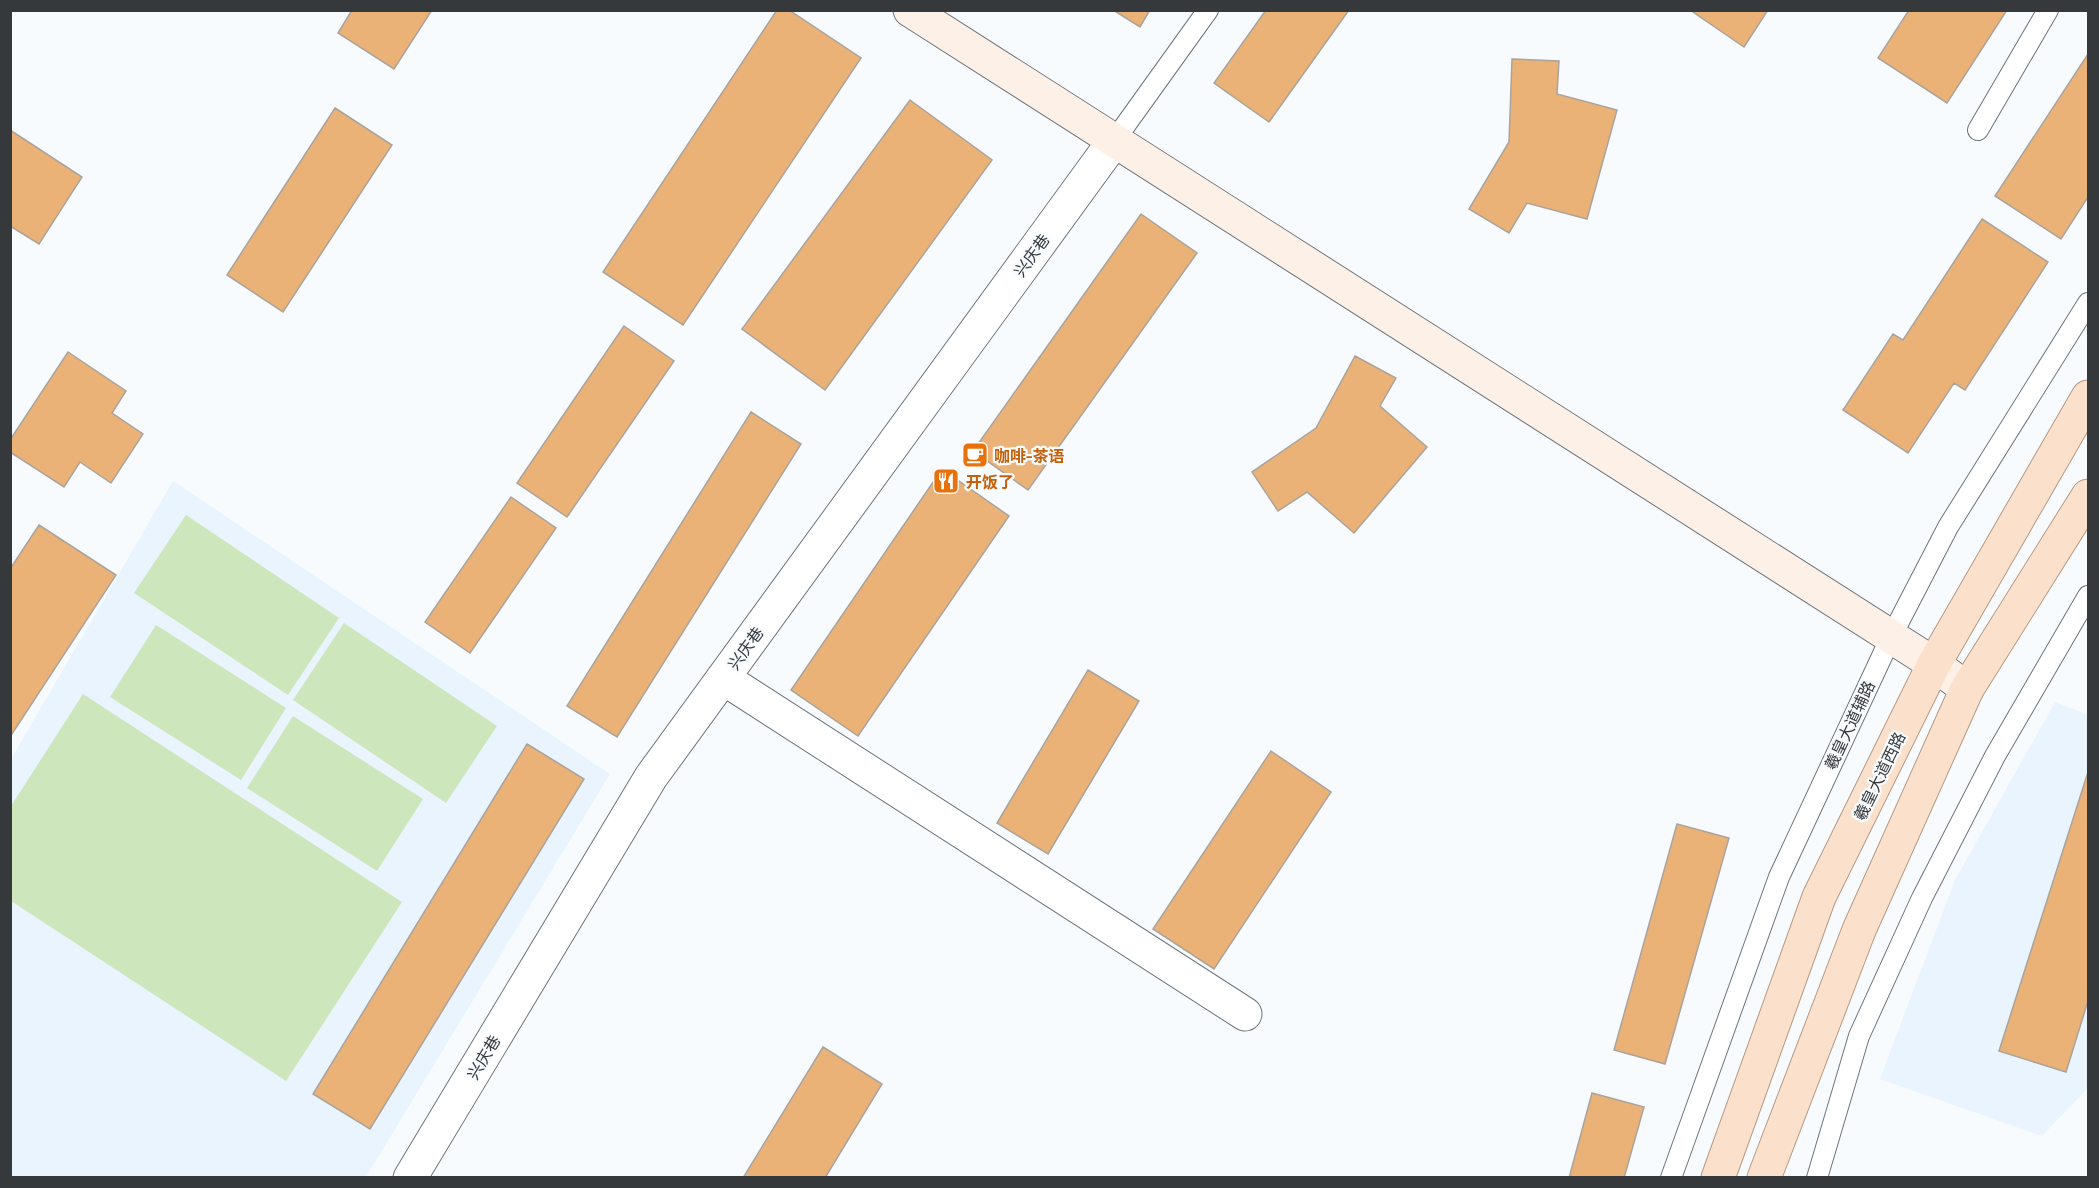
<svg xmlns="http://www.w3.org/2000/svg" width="2099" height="1188" viewBox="0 0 2099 1188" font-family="Barlow,'Noto Sans SC',sans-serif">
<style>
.built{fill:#e9f4fe}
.grass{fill:#cee6bc}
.building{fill:#ebb278;stroke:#aaa39c;stroke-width:1.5}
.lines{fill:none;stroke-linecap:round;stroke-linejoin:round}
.lane-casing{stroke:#6e757b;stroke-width:22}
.street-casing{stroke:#6e757b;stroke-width:35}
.secondary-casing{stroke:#6e757b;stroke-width:35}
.primary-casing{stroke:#b59983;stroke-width:35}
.lane{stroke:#fff;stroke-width:20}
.street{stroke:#fff;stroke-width:33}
.secondary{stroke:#fdf0e6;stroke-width:33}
.primary{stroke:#fbe1cc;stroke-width:33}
.labels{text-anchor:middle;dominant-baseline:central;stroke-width:4.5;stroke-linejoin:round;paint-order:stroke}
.street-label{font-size:16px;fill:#36393b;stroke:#f8fbfe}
.food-label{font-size:16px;font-weight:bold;fill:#c56008;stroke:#f8fbfe;text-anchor:start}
</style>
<rect width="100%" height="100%" fill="#f8fbfe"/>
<!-- built -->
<path class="built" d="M173 481 610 774 366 1177 11 1178V759Z
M2055 702 2088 715V1088L2042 1136 1880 1079 1955 880Z"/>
<!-- grass -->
<path class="grass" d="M186 515 339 618 288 695 134 593Z
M344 623 497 726 446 803 293 700Z
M156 625 286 708 241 780 110 697Z
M83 694 402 902 286 1081 11 901V806Z
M293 716 423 799 377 871 247 788Z"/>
<!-- building -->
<path class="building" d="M352 10H432L394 69 338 33Z
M777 10H789L861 58 683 325 603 272Z
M1113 10H1150L1140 27Z
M1266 10H1349L1269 122 1214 83Z
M1690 10H1768L1744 47Z
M1909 10H2007L1947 103 1878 58Z
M2088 54V197L2061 239 1995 196Z
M1512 59 1559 61 1557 94 1617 110 1587 219 1527 203 1509 233 1469 209 1509 142Z
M910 100 992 160 825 390 742 329Z
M335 108 392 145 283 312 227 275Z
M10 130 82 177 39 244 10 226Z
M1141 214 1197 253 1028 490 973 451Z
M1982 219 2048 262 1965 390 1954 383 1908 453 1843 410 1893 334 1903 340Z
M624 326 674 361 567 517 517 483Z
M68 352 126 391 112 413 143 434 111 483 80 462 64 487 10 452V440Z
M1355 356 1396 378 1380 406 1427 447 1354 533 1307 492 1278 511 1252 472 1316 428Z
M751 412 801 444 617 737 567 706Z
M942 469 1009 516 858 736 791 690Z
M511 497 556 528 470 653 425 622Z
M39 525 116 575 10 737V569Z
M1088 670 1139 701 1048 854 997 823Z
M527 744 584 779 370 1129 313 1094Z
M1271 751 1331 792 1214 969 1153 929Z
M2088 772V1001L2066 1072 1999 1051Z
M1677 824 1729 838 1665 1064 1614 1050Z
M823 1047 882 1084 825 1178H743Z
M1592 1093 1644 1107 1624 1178H1569Z"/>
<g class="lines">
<defs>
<path id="lane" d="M1978 130 2048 10
M1114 141 1208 10
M1671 1178 1779 877 1891 637 1948 527 2088 303
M1817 1178 1859 1036 1922 898 1995 756 2088 596"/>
<path id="street" d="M723 678 1245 1014
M410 1178 651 777 1114 141"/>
<path id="secondary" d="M910 10 1934 664 1967 689"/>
<path id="primary" d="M1718 1178 1819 897 1934 664 2088 397
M1764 1178 1859 930 1967 689 2088 496"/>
</defs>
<!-- lane casing -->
<use href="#lane" class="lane-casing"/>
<!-- street casing -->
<use href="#street" class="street-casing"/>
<!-- secondary casing -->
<use href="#secondary" class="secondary-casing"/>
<!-- primary casing -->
<use href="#primary" class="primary-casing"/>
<!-- lane -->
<use href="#lane" class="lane"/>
<!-- street -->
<use href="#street" class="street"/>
<!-- secondary -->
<use href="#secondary" class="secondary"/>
<!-- primary -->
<use href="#primary" class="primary"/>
</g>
<!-- icons -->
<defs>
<symbol id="cafe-square" viewBox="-11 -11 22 22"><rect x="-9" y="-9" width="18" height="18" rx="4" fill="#e8710a" stroke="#f8fbfe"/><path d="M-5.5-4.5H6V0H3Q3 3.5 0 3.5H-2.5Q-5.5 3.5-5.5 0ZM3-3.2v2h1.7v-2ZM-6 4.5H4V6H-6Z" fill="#fff"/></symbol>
<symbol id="restaurant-square" viewBox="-11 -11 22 22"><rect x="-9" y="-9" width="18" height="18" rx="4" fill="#e8710a" stroke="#f8fbfe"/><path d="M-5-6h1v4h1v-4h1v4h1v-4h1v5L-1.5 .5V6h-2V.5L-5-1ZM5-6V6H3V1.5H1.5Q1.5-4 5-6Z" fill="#fff"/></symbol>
</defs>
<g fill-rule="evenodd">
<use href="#cafe-square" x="960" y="440" width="30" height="30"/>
<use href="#restaurant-square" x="931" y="466" width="30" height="30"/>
</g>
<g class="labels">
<!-- street labels -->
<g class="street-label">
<text transform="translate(1031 255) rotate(-54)">兴庆巷</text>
<text transform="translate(745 648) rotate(-54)">兴庆巷</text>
<text transform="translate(1849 725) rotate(-65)">羲皇大道辅路</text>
<text transform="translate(1879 776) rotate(-64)">羲皇大道西路</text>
<text transform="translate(483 1057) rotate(-59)">兴庆巷</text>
</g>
<!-- food labels -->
<g class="food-label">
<text x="994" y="455">咖啡-茶语</text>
<text x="966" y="481">开饭了</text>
</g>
</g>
<!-- border -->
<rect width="2099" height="1188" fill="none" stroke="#36393b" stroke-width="24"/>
</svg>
